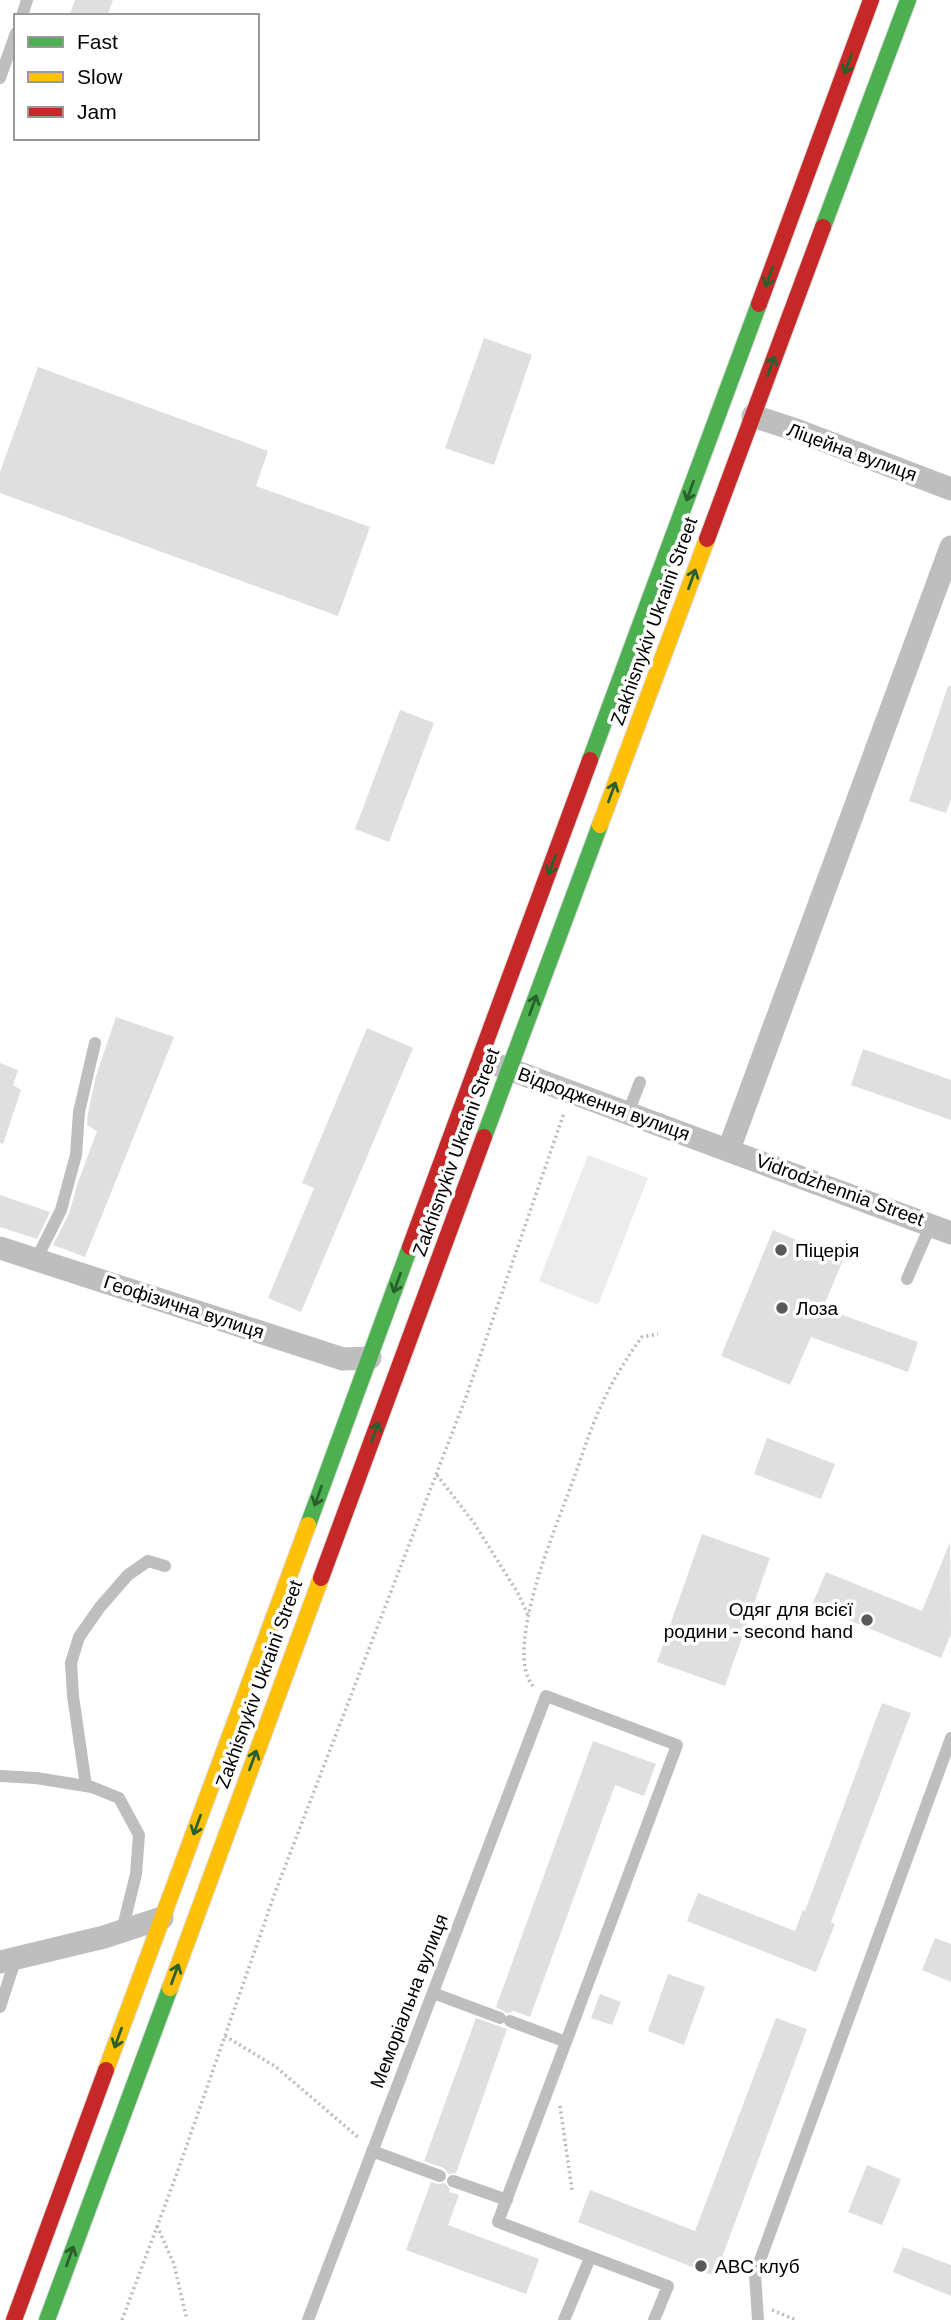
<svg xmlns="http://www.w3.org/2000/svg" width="951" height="2320" viewBox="0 0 951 2320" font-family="Arial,sans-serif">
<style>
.green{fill:#ececec}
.building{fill:#dfdfdf}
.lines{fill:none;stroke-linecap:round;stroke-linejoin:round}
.fast-casing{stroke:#dbdbdb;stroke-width:18}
.slow-casing{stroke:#dbdbdb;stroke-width:18}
.jam-casing{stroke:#dbdbdb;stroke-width:18}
.path{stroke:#b9b9b9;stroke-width:3.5;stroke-dasharray:2 3.5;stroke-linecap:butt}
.lane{stroke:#bebebe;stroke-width:12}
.street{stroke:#bebebe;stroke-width:23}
.fast{stroke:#4caf50;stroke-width:16}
.slow{stroke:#ffc107;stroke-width:16}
.jam{stroke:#c62828;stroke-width:16}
.oneway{stroke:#2a602c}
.poi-dot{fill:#595959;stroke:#fff;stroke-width:2.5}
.labels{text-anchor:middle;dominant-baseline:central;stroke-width:7;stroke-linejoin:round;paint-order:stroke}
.street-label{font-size:19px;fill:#000;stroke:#fff}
.poi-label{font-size:19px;fill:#000;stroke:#fff;text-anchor:start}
</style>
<rect width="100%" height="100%" fill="#fff"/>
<!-- green -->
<path class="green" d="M588 1155 648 1178 598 1305 539 1281Z"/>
<!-- building -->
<path class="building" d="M75 0H113L107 16H69Z
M484 338 532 355 494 465 445 448Z
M38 367 268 451 256 486 370 527 338 616 0 493V472Z
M948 686H951V799L946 813 909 801Z
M400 710 434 723 389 842 355 829Z
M116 1017 174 1037 85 1257 53 1245 69 1214 77 1185 97 1131 87 1125 88 1113 96 1076Z
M367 1028 413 1048 301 1312 268 1298 314 1188 302 1183Z
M863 1049 951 1080V1120L851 1085Z
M0 1063 18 1070 13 1085 21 1090 3 1144 0 1143Z
M0 1195 50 1212 37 1239 0 1227Z
M773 1230 843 1260 823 1308 918 1342 908 1372 811 1337 790 1385 721 1356Z
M767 1438 835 1464 821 1499 754 1474Z
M702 1534 770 1558 725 1686 657 1662Z
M950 1542 951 1634 941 1658 812 1605 826 1572 922 1611Z
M882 1703 911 1713 831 1922 835 1924 816 1972 687 1921 698 1893 795 1931 803 1910 805 1911Z
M593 1741 656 1764 644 1796 615 1785 530 2017 514 2011 507 2013 496 2007Z
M935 1938 951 1944V1982L922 1970Z
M668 1974 705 1987 684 2045 648 2031Z
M600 1994 621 2002 612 2025 591 2018Z
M476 2018 507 2029 456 2173 448 2174 444 2168 424 2161Z
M776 2018 807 2029 715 2276 578 2222 590 2190 695 2231Z
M867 2165 901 2179 882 2225 848 2212Z
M431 2182 438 2184 445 2183 450 2189 449 2192 459 2195 448 2225 539 2259 526 2294 406 2250Z
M903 2247 951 2265V2296L893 2272Z"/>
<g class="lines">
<defs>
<path id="fast" d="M823 227 908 0
M590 760 759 304
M484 1137 600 825
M308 1525 410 1247
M47 2320 170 1988"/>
<path id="slow" d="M600 825 707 539
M170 1988 321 1578
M106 2070 308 1525"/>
<path id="jam" d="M759 304 871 0
M707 539 823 227
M410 1247 590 760
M321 1578 484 1137
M14 2320 106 2070"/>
</defs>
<!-- fast casing -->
<use href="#fast" class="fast-casing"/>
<!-- slow casing -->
<use href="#slow" class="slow-casing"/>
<!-- jam casing -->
<use href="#jam" class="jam-casing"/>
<!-- path -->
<path class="path" d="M437 1475 474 1523 519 1595 528 1615
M533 1686C503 1650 556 1527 571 1486 581 1459 589 1432 601 1406 611 1383 627 1357 642 1337L658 1334
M225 2036 276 2067 359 2138
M560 2106 572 2190
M157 2226 174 2264 187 2320
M772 2310 796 2320
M122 2320 176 2176 276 1890 466 1397 564 1113"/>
<!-- lane -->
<path class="lane" d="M22 16 27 0
M0 78 16 33
M628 1113 640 1082
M36 1260 61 1210 76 1155 79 1112 95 1043
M907 1279 931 1224
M0 1776 36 1778 92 1787 119 1798 139 1835 136 1874 122 1931
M86 1786 73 1696 71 1663 79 1637 100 1607 128 1575 148 1561 165 1566
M433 1993 500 2018
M0 2007 16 1958
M510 2021 566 2042 498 2222 668 2286 654 2320
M372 2151 440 2176
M453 2181 507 2200
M308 2320 546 1696 677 1745 566 2042
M564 2320 590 2258
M758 2320 755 2274 951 1738"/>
<!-- street -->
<path class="street" d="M753 416 796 430 951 489
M498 1065 951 1233
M729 1149 951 547
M0 1248 343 1359 370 1358
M0 1962 104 1937 162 1918"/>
<!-- fast -->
<use href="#fast" class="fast"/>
<!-- slow -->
<use href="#slow" class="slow"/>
<!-- jam -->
<use href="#jam" class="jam"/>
</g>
<!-- one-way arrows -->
<defs><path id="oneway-shaft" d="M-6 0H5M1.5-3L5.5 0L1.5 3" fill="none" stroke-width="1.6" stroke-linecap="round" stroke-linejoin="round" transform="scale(1.75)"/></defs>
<g class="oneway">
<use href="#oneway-shaft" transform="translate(848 64) rotate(110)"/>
<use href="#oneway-shaft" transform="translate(769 277) rotate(110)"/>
<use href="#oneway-shaft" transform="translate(771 366) rotate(-70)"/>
<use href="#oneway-shaft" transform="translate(690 491) rotate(110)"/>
<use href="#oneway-shaft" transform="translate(692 579) rotate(-70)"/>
<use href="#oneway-shaft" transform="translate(612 792) rotate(-70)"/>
<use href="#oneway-shaft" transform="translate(552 865) rotate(110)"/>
<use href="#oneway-shaft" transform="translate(533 1005) rotate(-70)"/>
<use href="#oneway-shaft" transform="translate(397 1283) rotate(110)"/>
<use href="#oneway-shaft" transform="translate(375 1432) rotate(-70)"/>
<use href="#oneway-shaft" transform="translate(318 1496) rotate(110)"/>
<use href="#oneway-shaft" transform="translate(253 1760) rotate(-70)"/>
<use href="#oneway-shaft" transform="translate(197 1825) rotate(110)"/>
<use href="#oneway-shaft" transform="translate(175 1974) rotate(-70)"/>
<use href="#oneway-shaft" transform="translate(118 2038) rotate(110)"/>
<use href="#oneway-shaft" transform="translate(70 2256) rotate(-70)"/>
</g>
<!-- markers -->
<g class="poi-dot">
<circle cx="781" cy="1250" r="7"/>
<circle cx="782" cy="1308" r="7"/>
<circle cx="867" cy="1620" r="7"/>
<circle cx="701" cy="2266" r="7"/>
</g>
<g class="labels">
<!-- street labels -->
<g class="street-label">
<text transform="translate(852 452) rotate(20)">Ліцейна вулиця</text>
<text transform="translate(654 621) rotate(-70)">Zakhisnykiv Ukraini Street</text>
<text transform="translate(604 1104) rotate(20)">Відродження вулиця</text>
<text transform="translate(456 1152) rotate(-70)">Zakhisnykiv Ukraini Street</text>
<text transform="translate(840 1190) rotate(20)">Vidrodzhennia Street</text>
<text transform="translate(184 1307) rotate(18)">Геофізична вулиця</text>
<text transform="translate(259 1684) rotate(-70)">Zakhisnykiv Ukraini Street</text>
<text transform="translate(409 2001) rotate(-69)">Меморіальна вулиця</text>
</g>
<!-- poi labels -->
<g class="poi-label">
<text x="795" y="1250">Піцерія</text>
<text x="796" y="1308">Лоза</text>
<text x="853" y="1609" text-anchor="end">Одяг для всієї<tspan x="853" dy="22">родини - second hand</tspan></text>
<text x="715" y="2266">ABC клуб</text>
</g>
</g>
<!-- legend -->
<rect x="14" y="14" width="245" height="126" fill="#ffffff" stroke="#999999" stroke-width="2"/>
<rect x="28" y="37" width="35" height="10" fill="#4caf50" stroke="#999999" stroke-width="2"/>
<text x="77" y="49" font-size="21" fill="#000000">Fast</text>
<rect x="28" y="72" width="35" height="10" fill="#ffc107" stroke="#999999" stroke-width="2"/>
<text x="77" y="84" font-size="21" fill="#000000">Slow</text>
<rect x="28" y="107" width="35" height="10" fill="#c62828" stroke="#999999" stroke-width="2"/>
<text x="77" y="119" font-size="21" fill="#000000">Jam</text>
</svg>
